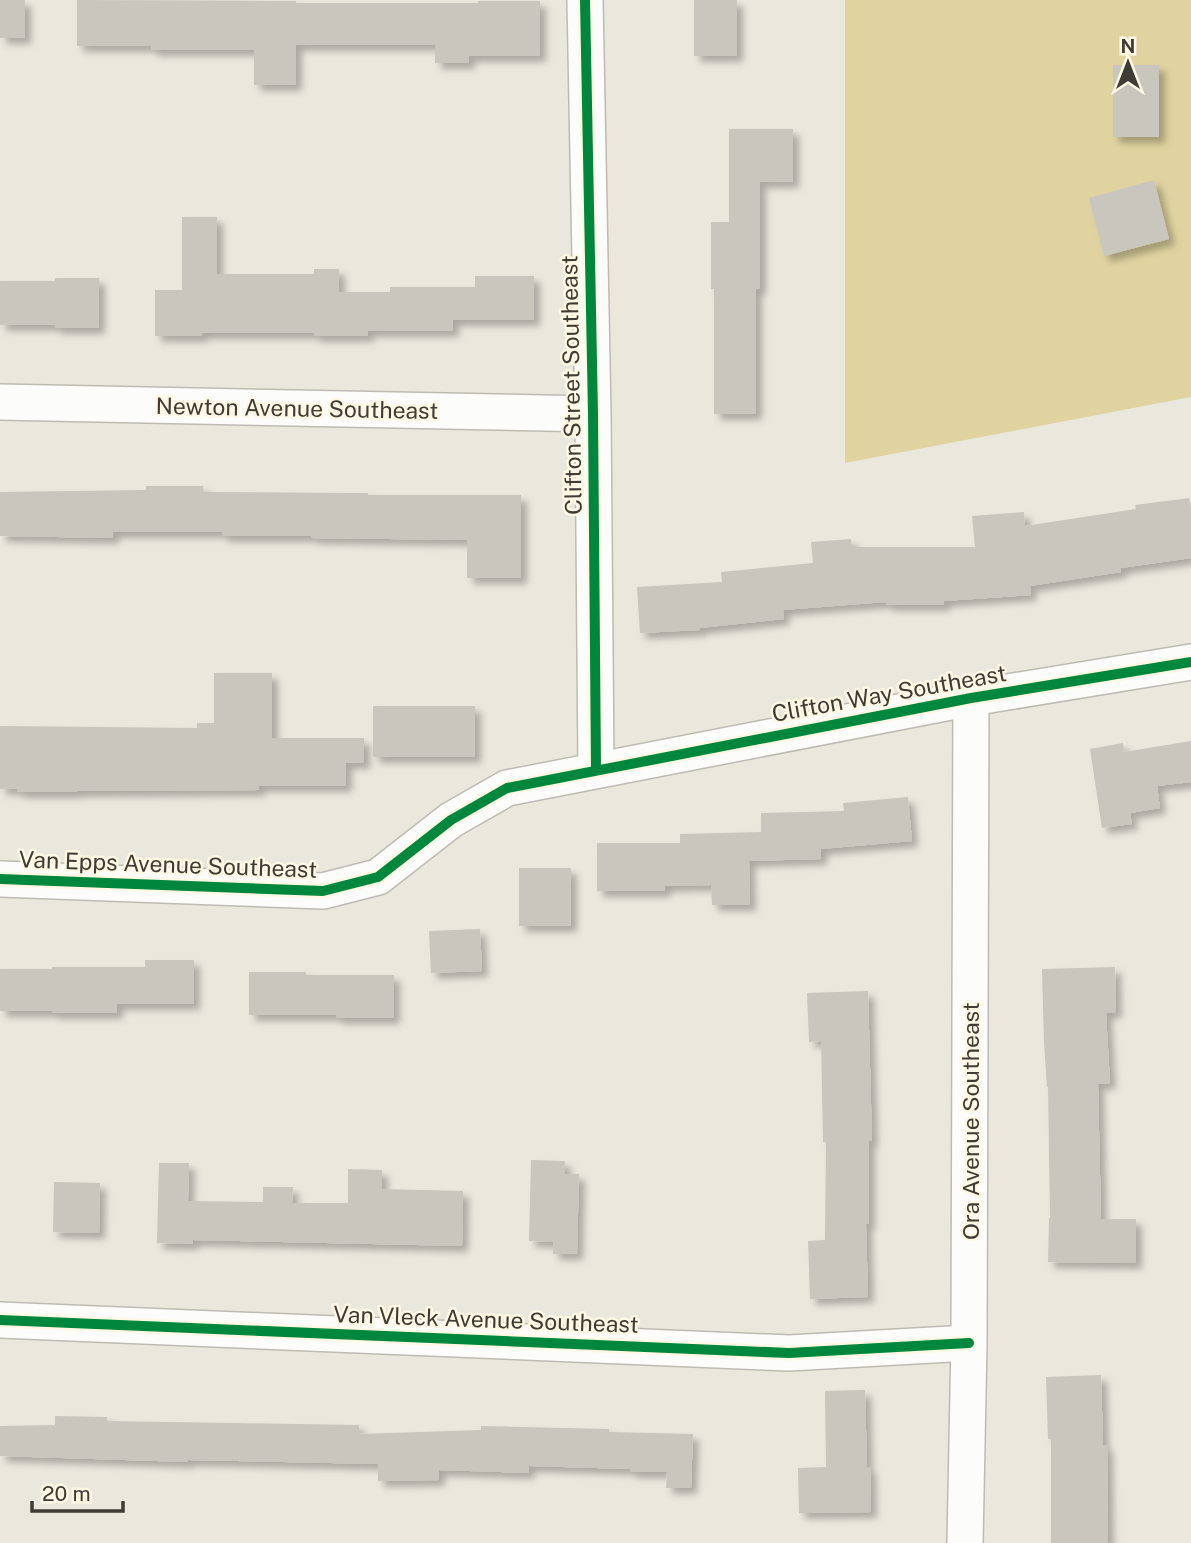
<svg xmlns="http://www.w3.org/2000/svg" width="1191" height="1543" viewBox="0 0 1191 1543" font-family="'Public Sans',sans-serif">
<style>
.green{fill:#e0d3a0}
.building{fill:#c8c6bd;filter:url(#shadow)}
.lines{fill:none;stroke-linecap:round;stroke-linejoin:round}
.minor-casing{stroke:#bdbbb3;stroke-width:38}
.minor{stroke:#fcfcfa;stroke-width:35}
.cycleway-casing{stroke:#fef8e4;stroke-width:15}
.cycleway{stroke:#00873e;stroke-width:10}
.labels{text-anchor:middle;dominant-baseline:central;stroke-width:5;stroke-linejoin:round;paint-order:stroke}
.street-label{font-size:23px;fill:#3e3c34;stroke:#fef8e4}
</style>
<defs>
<filter id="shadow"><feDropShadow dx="6" dy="6" stdDeviation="3.5" flood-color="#0004"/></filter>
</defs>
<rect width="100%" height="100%" fill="#eae8dd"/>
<!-- green -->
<path class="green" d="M845 0H1191V397L845 463Z"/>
<!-- building -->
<path class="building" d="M0 0H25V38H0Z
M77 0 296 1V3H478V1H540V56H469V63H435V45H296V85H254V50H151V46H77Z
M694 0H737V56H694Z
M1113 65H1159V137H1113Z
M729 129H793V182H760V289H756V414H714V289H711V222H729Z
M1154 180 1169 239 1104 256 1089 198Z
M182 217H217V274H314V269H339V292H390V287H475V276H534V320H453V331H368V336H314V333H202V336H155V290H182Z
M55 278H99V328H55V325H0V281H55Z
M146 486H203V492L368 493V495H521V578H467V540L311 538V536H222V532H113V538L0 536V492L146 490Z
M1189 498 1191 511V558L1121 568V572L1030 586 1031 595 944 601V605H886V602L783 610 784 619 700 628V630L640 633 637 587 722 582 721 572 813 563 811 542 851 539 852 547H975L972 516 1024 512 1025 526 1136 509 1135 505Z
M214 673H272V738H364V763H346V786H259V790L77 791V792H17V789H0V726L197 728V723H214Z
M373 706H475V757H373Z
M1191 741V782L1157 786 1160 808 1130 813 1132 824 1102 828 1090 749 1123 743 1124 752Z
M908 797 912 841 821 849V859L749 861 750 905H712L711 885 665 886V891H597V843H680V834L761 832V813L844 811 843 803Z
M519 868H571V926H519Z
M480 929 482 971 431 973 429 931Z
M145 960H194V1004H117V1013H52V1011H0V969H52V967H145Z
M1115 967 1116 1012 1106 1013 1110 1083 1098 1084 1101 1219H1136V1263L1048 1262 1049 1218H1050L1048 1087H1047L1044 1042 1042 969Z
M249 972H306V975H394V1018H336V1015H249Z
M868 991 872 1141H869V1224H866L868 1297 810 1299 808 1241 825 1240 826 1142H823L821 1041 809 1042 807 993Z
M531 1160 565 1161V1174H579L577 1254H553V1242L529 1241Z
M159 1163H189L188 1201 263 1202V1187H293L292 1203H348V1169L382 1170V1189L463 1191 462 1246 193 1240V1244L157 1243Z
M54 1182 100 1183 99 1233 53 1232Z
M1101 1375 1103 1445H1107L1108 1543H1051V1439H1048L1046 1377Z
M865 1390 867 1467H870L871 1512 799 1513 798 1468 826 1467 825 1391Z
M55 1416 107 1417V1421L359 1425V1434L481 1430V1426L609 1429V1432L693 1434 691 1488H666L667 1472H630V1469L529 1466 528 1473 439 1470V1480L378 1481V1464L188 1460V1462L0 1456V1426L55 1425Z"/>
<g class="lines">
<defs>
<path id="minor" d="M585 0 593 414 596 769
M0 402 593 414
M0 879 323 891 378 877 451 820 507 788 971 698 1191 662
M0 1320 789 1353 969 1343
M965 1543 969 1343 971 698"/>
</defs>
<!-- minor casing -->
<use href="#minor" class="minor-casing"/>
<!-- minor -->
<use href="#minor" class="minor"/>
<defs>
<path id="cycleway" d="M585 0 593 414 596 769
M0 879 323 891 378 877 451 820 507 788 971 698 1191 662
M0 1320 789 1353 969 1343"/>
</defs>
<!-- cycleway casing -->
<use href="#cycleway" class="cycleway-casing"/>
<!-- cycleway -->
<use href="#cycleway" class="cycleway"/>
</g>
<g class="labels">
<!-- street labels -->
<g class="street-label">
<text transform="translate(571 385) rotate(-91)">Clifton Street Southeast</text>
<text transform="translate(297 408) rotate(1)">Newton Avenue Southeast</text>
<text transform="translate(889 693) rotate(-10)">Clifton Way Southeast</text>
<text transform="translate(168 864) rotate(2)">Van Epps Avenue Southeast</text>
<text transform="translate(970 1121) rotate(-90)">Ora Avenue Southeast</text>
<text transform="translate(486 1319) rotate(2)">Van Vleck Avenue Southeast</text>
</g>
</g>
<!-- north arrow -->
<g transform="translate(1128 63)" stroke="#fef8e4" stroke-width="5" paint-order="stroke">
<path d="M0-5L12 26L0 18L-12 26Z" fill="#3e3c34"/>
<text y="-10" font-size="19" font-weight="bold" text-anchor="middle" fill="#3e3c34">N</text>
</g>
<!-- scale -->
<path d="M32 1501v10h91v-10" fill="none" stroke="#3e3c34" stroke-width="3.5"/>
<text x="42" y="1501" font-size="21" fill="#3e3c34" stroke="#fef8e4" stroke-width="5" paint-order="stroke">20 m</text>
</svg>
